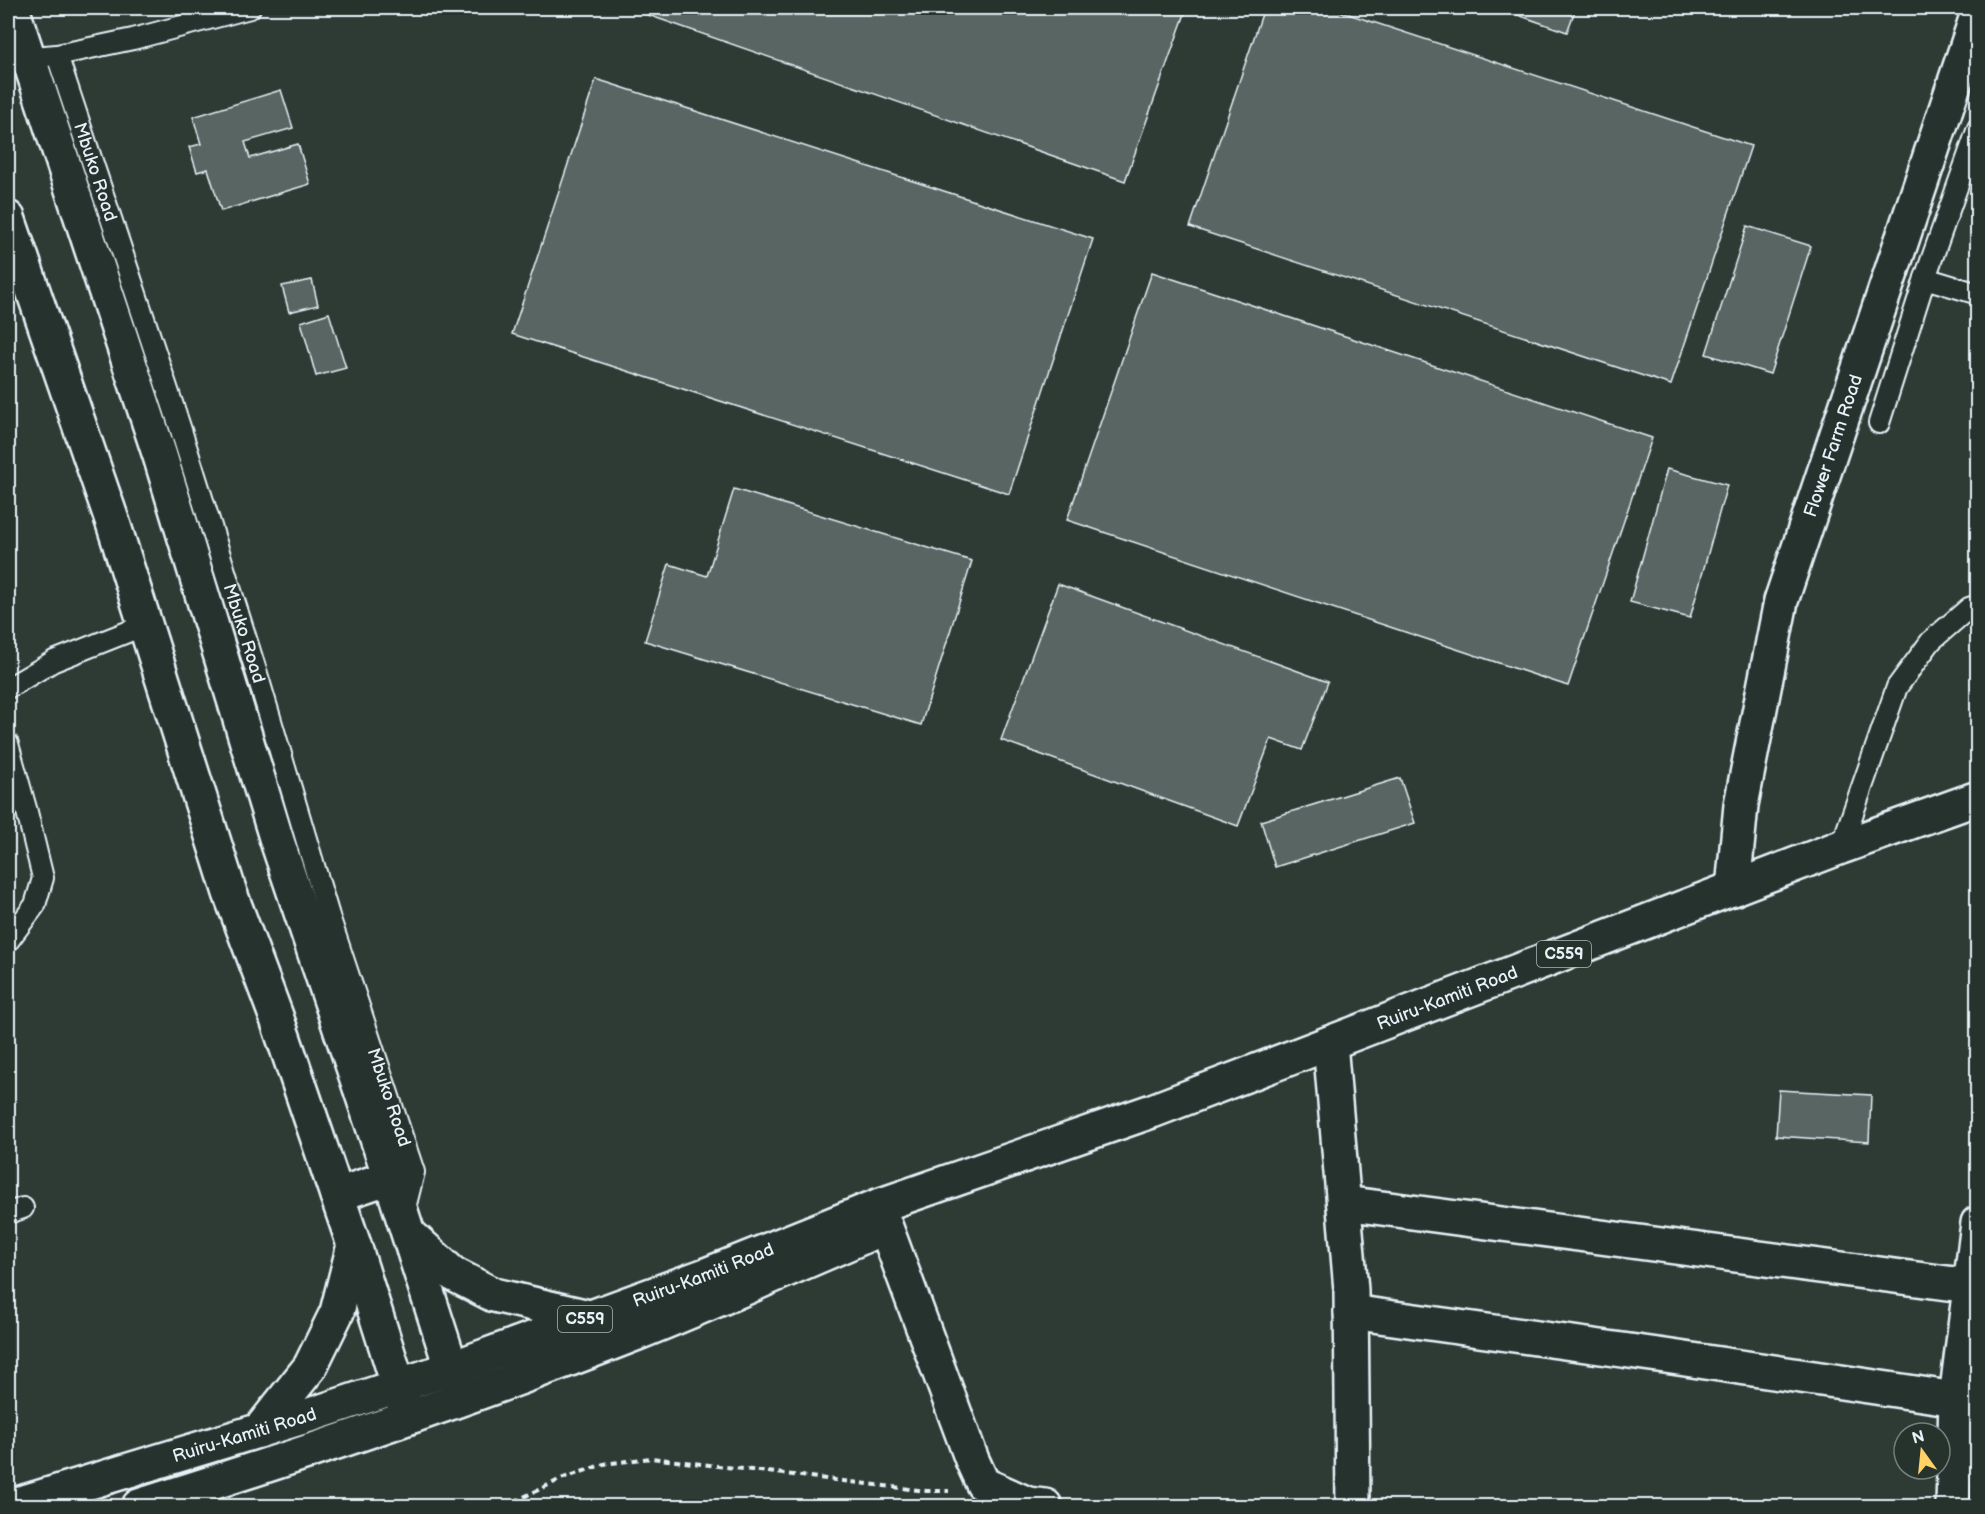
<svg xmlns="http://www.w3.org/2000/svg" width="1985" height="1514" viewBox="0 0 1985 1514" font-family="'Balsamiq Sans',sans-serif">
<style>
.building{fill:#596563;stroke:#e8f1f8;stroke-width:1.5}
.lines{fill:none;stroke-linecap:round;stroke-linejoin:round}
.lane-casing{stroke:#e8f1f8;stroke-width:24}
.street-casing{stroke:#e8f1f8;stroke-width:38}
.primary-casing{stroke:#e8f1f8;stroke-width:38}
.path{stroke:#e8f1f8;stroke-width:4;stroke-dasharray:6 4.5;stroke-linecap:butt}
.lane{stroke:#26332d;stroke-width:20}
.street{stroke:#26332d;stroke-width:33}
.primary{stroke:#26332d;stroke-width:33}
.labels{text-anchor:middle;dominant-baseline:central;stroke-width:6;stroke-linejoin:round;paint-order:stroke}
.shield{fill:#26332d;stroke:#aeb8bb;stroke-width:1.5}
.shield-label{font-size:16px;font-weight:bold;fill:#e8f1f8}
.street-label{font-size:18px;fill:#e8f1f8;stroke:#26332d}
</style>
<rect width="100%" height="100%" fill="#2e3b35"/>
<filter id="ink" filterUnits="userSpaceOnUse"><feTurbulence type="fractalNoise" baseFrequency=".0167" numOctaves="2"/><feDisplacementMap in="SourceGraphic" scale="12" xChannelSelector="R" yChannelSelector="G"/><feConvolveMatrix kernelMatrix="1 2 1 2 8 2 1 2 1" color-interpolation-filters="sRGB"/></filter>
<g filter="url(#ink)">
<!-- building -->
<path class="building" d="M628 8H1187L1125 181Z
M1264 8H1330L1751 146 1671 385 1190 227Z
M1498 8H1576L1567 32Z
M596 79 1093 239 1009 494 512 334Z
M281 90 293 128 245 142 250 158 298 144 310 184 221 211 208 169 197 172 189 147 201 144 193 117Z
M1747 226 1811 246 1770 374 1706 354Z
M1152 272 1652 438 1568 686 1067 520Z
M312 280 318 305 289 312 282 286Z
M329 313 346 368 316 376 301 322Z
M1667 469 1727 485 1690 618 1630 602Z
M734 489 972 561 921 725 645 641 669 564 707 576Z
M1058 584 1328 682 1302 750 1271 739 1238 826 1001 740Z
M1400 778 1415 823 1275 867 1261 821Z
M1779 1090 1871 1095 1869 1142 1776 1136Z"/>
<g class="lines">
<defs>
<g id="lane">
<path id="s1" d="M57 55 180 427 258 677 329 916 414 1172 404 1212"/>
<path d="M45 56 57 55 133 39 250 8"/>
<path d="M1925 278 1978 294"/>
<path d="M1879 423 1925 278 1978 128"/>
<path d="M8 688 54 661 145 625"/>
<path d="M8 744 27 812 43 878 35 905 8 941"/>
<path d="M1841 847 1897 687 1931 641 1969 608 1978 605"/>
<path d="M8 1213 23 1208"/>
</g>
<g id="street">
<path d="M12 8 160 456 277 841 390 1177 460 1395"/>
<path d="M8 218 114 526 230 893 276 1016 354 1245 407 1413"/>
<path id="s2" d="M1733 889 1741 805 1781 601 1978 13"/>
<path d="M1330 1043 1351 1290 1353 1506"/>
<path d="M337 1195 390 1177"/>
<path d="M1344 1203 1970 1286"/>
<path d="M878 1206 972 1460 983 1484 1028 1504 1045 1506"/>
<path d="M1351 1312 1665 1356 1956 1399"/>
<path d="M1953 1506 1956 1399 1978 1223"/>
</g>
<g id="primary">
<path d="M410 1235 453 1274 494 1295 589 1317"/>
<path d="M259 1431 310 1367 337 1312 354 1245"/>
<path id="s3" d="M11 1506 310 1415 452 1368 706 1275 878 1206 1152 1111 1841 847 1978 798"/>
<path d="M139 1506C306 1454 472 1398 635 1334 718 1301 799 1264 881 1229"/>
</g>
</defs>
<!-- lane casing -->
<use href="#lane" class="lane-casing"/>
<!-- street casing -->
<use href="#street" class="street-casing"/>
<!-- primary casing -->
<use href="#primary" class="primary-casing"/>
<!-- path -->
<path class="path" d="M505 1506 561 1479 604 1464 651 1458 927 1491H949"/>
<!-- lane -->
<use href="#lane" class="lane"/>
<!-- street -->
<use href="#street" class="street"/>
<!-- primary -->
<use href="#primary" class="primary"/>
</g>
</g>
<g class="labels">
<!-- shield labels -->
<g class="shield">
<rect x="1537" y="941" width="54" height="26" rx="4.5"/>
<rect x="558" y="1306" width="54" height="26" rx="4.5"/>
</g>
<g class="shield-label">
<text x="1564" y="954">C559</text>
<text x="585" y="1319">C559</text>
</g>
<!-- street labels -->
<g class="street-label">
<text stroke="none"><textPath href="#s1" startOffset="123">Mbuko Road</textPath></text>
<text stroke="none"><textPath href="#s2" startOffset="456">Flower Farm Road</textPath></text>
<text stroke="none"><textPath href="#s1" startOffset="608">Mbuko Road</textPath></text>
<text stroke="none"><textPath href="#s3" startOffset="1524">Ruiru-Kamiti Road</textPath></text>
<text stroke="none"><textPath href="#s1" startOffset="1094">Mbuko Road</textPath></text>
<text stroke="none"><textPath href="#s3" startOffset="730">Ruiru-Kamiti Road</textPath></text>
<text stroke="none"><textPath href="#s3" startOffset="244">Ruiru-Kamiti Road</textPath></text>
</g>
</g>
<!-- margin -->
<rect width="1985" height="1514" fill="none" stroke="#26332d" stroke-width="30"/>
<rect x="15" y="15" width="1955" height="1484" fill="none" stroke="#e8f1f8" stroke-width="2" filter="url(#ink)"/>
<!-- north arrow -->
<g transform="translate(1922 1451) rotate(345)"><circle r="28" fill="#26332d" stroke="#747f7e" stroke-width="1.5"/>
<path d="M0-4.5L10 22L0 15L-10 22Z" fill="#ffd166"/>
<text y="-9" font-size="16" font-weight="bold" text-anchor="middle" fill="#e8f1f8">N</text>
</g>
</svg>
